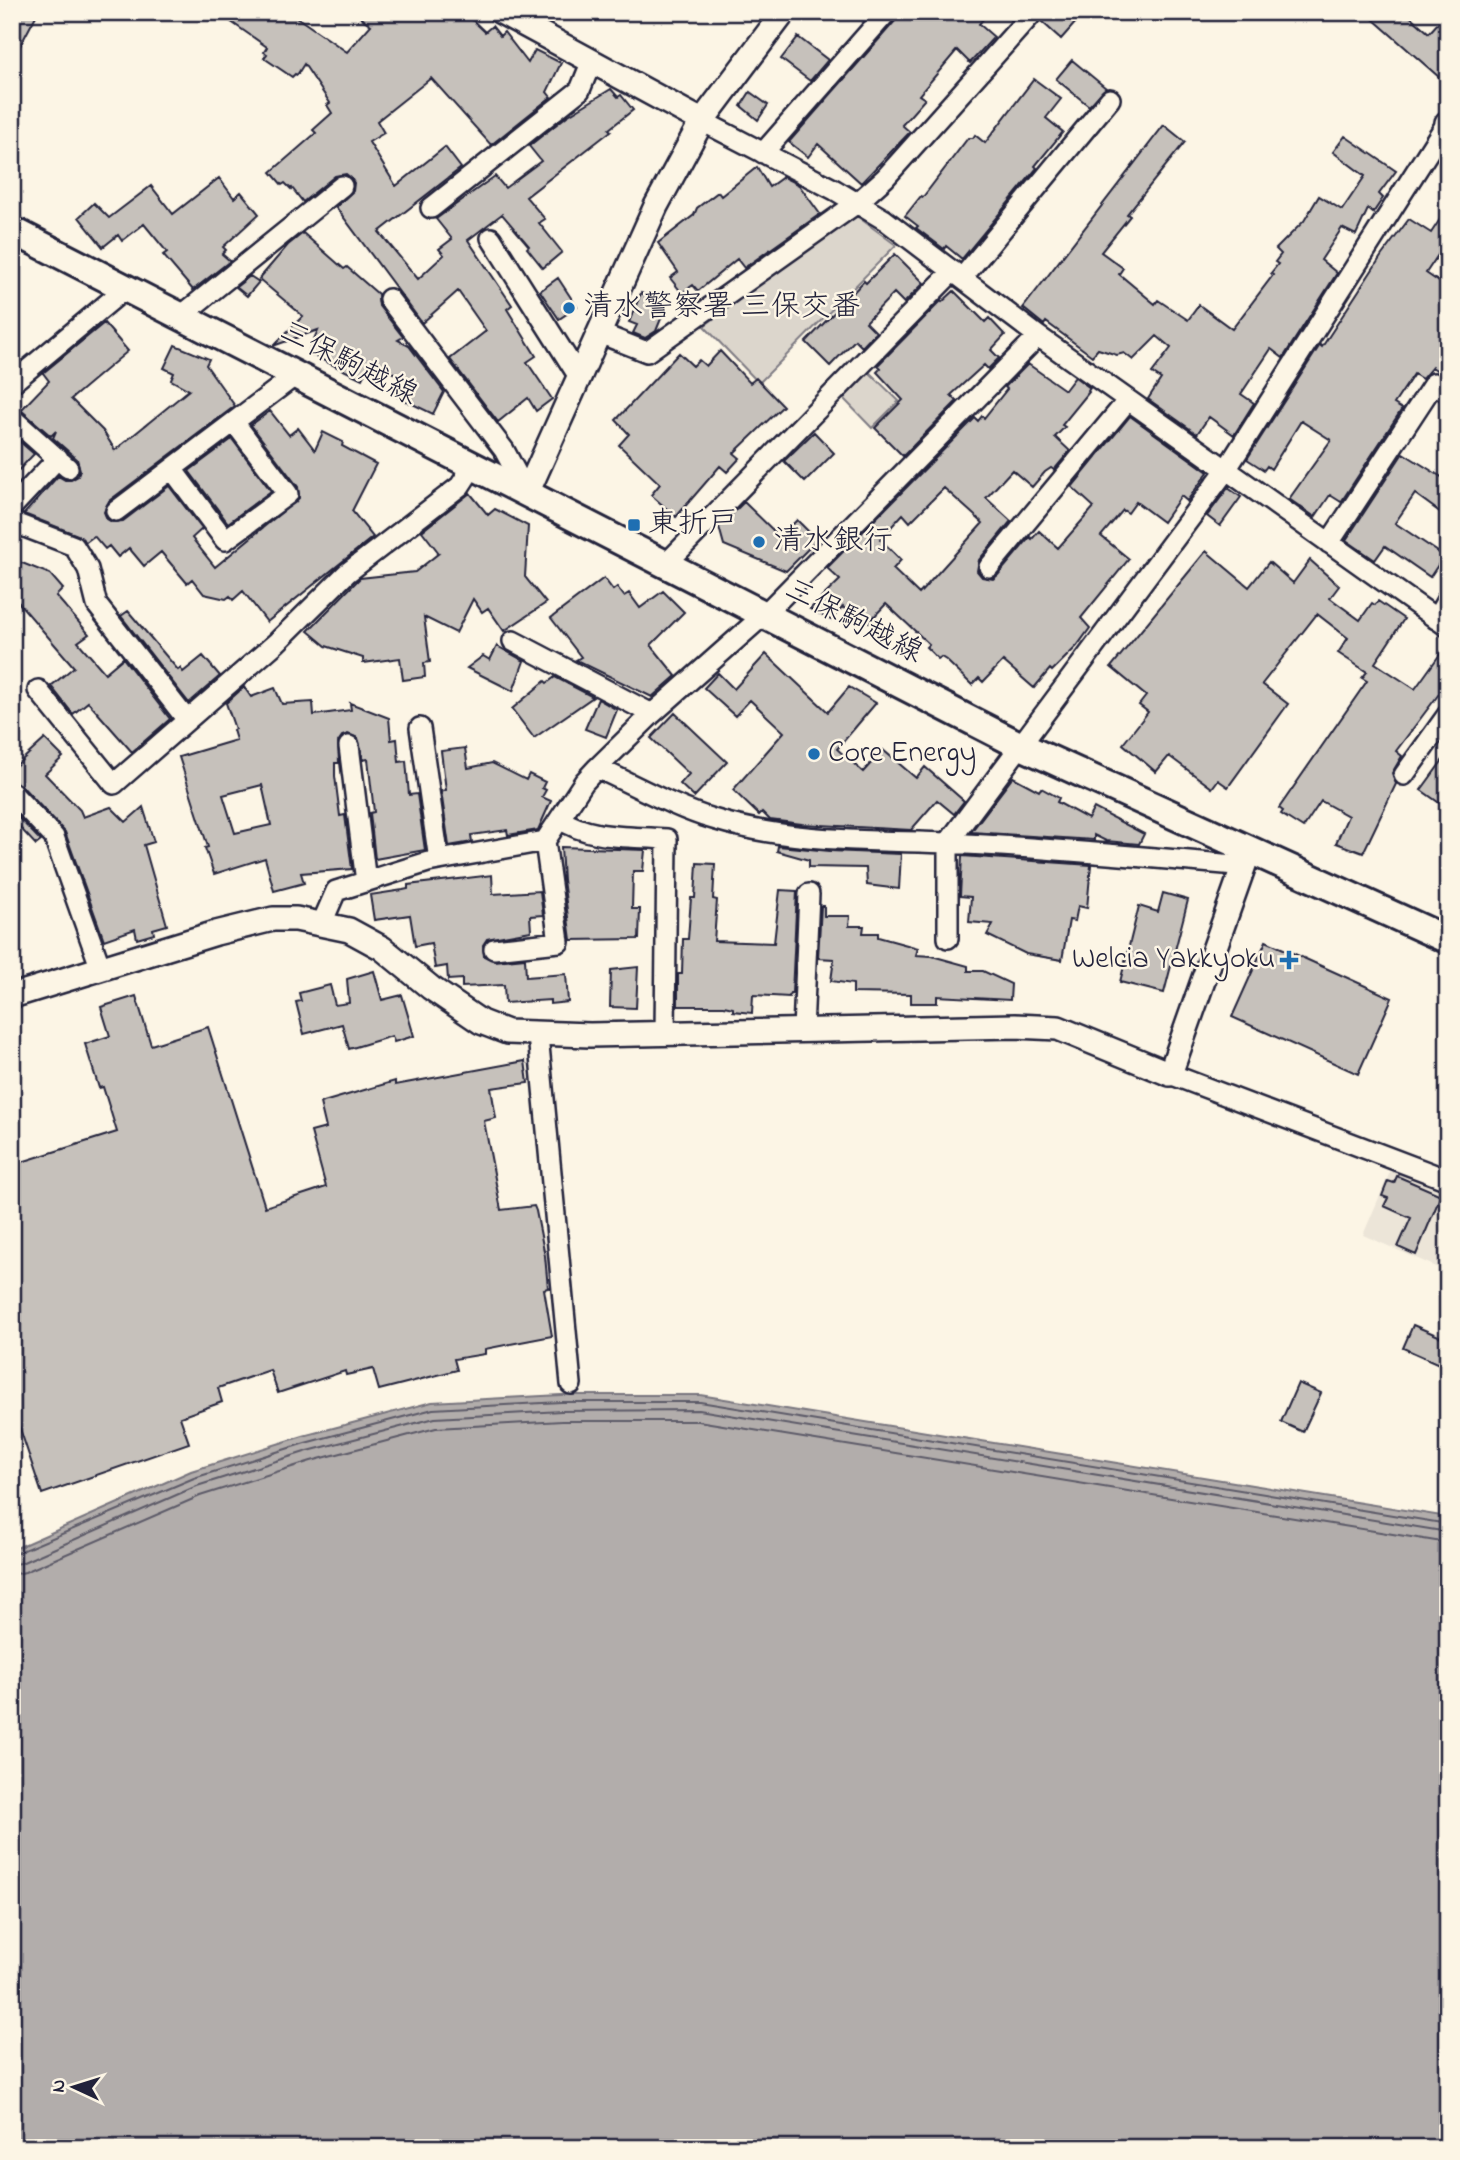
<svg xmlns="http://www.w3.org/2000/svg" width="1460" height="2160" viewBox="0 0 1460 2160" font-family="'Indie Flower','Klee One',sans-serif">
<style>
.built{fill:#ece5d8}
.green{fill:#dcd6cc;stroke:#7f7c84;stroke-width:2}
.water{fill:#b2adab;stroke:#78757e;stroke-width:2}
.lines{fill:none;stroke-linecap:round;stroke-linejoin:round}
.shore{stroke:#5c5a68;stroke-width:2}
.building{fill:#c6c1bb;stroke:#22223b;stroke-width:2;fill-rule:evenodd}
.minor-casing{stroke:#22223b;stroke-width:24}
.tertiary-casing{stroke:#22223b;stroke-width:28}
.secondary-casing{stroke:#22223b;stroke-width:32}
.minor{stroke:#fcf5e5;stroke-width:19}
.tertiary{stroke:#fcf5e5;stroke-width:23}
.secondary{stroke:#fcf5e5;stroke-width:26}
.poi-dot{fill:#1f6fb2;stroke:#fcf5e5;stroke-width:2.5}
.labels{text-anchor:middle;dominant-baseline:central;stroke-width:5;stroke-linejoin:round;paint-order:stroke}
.poi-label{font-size:30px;fill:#22223b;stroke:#fcf5e5;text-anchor:start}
.street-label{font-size:30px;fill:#22223b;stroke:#fcf5e5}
</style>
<rect width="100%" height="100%" fill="#fcf5e5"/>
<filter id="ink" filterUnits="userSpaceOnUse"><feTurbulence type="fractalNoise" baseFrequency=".0143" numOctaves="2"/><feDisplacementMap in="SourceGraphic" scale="14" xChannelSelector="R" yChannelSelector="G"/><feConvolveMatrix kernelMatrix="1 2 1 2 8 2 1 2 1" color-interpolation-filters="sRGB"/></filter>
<g filter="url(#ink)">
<!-- built -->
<path class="built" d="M1393 1165 1448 1189V1272L1363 1235Z"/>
<!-- green -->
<path class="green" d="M854 214 896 245 759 383 704 326Z
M869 372 899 401 872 428 843 398Z"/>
<!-- water -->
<path class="water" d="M561 1395H700L1448 1517V2148H12V1550L191 1471 303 1436 432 1402Z"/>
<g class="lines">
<!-- shore -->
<path class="shore" d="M12 1555 194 1478 305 1443 433 1409 561 1402H700L1448 1524
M12 1564 21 1563 197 1486 308 1451 435 1418 561 1411 699 1410 1448 1532
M12 1575 25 1572 200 1496 311 1461 436 1428 562 1421H698L1448 1543"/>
</g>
<!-- building -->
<path class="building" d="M12 12H38L12 61Z
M217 12H289L347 52 371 25 353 12H464L485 32 492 26 500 36 504 32 528 63 535 50 561 63 547 92 551 97 491 145 431 78 377 121 384 133 369 142 396 186 445 147 461 168 379 232 418 279 444 255 439 249 452 239 436 219 495 176 505 188 541 161 529 146 567 116 611 89 618 97 621 95 633 110 609 129 611 131 526 197 545 219 539 223 562 252 543 268 527 248 529 246 502 214 468 240 512 305 507 309 536 356 527 362 552 399 536 411 528 398 498 422 450 359 486 331 458 291 422 323 336 207 353 191 354 183 351 178 346 174 335 176 303 202 292 188 291 189 285 183 282 185 271 172 316 133 313 130 332 113 327 105 330 103 304 64 297 75 295 74 292 77 264 58 267 54 264 52 267 47Z
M899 12H989L979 24 994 37 970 63 957 50 919 95 925 99 902 125 910 132 861 183 818 144 808 157 789 142 896 20Z
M1042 12H1067L1077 21 1061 39 1041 21Z
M1365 12H1405L1429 33 1448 12V85Z
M798 37 828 60 810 81 781 59Z
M1072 60 1106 88 1089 106 1056 79Z
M1034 79 1061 99 1046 118 1063 132 1035 166 1037 168 962 259 946 246 944 249 916 228 918 226 905 216 921 196 923 197 968 138H973L975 135 985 143Z
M750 92 768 105 758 120 741 106Z
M1164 125 1185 142 1127 214 1130 216 1101 252 1123 268 1119 274 1155 304 1158 300 1188 320 1199 305 1232 329 1273 275 1271 273 1278 264 1275 262 1281 254 1276 249 1304 221 1319 196 1342 210 1365 176 1333 152 1345 136 1396 171 1379 194 1383 198 1373 213 1368 209 1356 235 1342 228 1321 260 1337 273 1283 358 1271 349 1241 394 1254 403 1234 435 1209 417 1197 434 1148 399 1161 379 1152 373 1171 348 1157 336 1133 360 1124 353 1117 355 1098 349 1092 356 1046 322 1044 325 1023 308Z
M757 167 769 187 783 177 799 185 820 214 744 268 737 259 698 291 693 285 682 293 670 278 678 272 658 243 694 215 697 208 718 192 721 196Z
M219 178 234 198 241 192 259 214 223 247 226 250 222 254 230 261 193 290 163 255 167 252 144 224 122 241 118 235 103 247 79 217 94 203 109 218 151 186 173 214Z
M1448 207V240L1426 273 1448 288V378L1432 367 1422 379 1414 374 1394 404 1402 409 1341 502 1330 495 1315 517 1289 499 1331 440 1301 421 1271 469 1267 466 1264 470 1247 459 1320 345 1322 347 1382 255 1409 219 1431 233Z
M303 233 344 269 347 267 378 294 379 306 403 337 398 340 409 346 444 392 433 414 398 397 407 379 370 362 362 379 308 353 318 330 273 346 303 316 259 279 288 245Z
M895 254 924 283 904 303 894 293 866 322 876 332 862 347 855 340 830 366 806 342 864 281 866 283Z
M250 276 259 282 247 296 236 287Z
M558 278 577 307 559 319 540 291Z
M954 291 985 322 989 318 1005 335 991 350 999 358 988 369 984 365 951 395 957 401 903 456 875 428 903 400 877 372 881 368 878 365 941 301 942 302Z
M641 293 667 304 656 331 645 338 633 333 637 325 629 322Z
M104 323 128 351 71 399 103 431 115 450 189 390 171 380 174 373 164 368 175 345 209 359 206 365 235 406 109 501 104 512 107 519 112 522 123 521 169 486 202 529 192 538 215 567 299 498 298 487 251 425 270 411 289 435 298 428 315 450 323 432 343 442 342 446 376 464 352 511 373 537 267 622 243 591 233 600 230 596 226 599 204 594 192 579 187 583 161 552 144 566 129 548 118 557 109 546 105 549 94 536 86 542 78 535 24 514 58 476 65 480H71L78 476 80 470 77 459 53 438 56 431 51 436 21 410 49 381 43 373Z
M720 351 750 383 756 378 783 406 734 453 740 458 727 472 720 466 676 517 651 495 660 484 619 445 629 434 616 420 679 353 693 366 699 360 706 366Z
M1028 364 1065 390 1075 377 1090 388 1088 391 1089 392 1062 425 1065 427 1055 437 1070 451 1054 470 1051 468 1045 472 1032 487 1012 470 986 498 1011 521 979 560 977 571 982 577 993 579 998 575 1030 537 1032 539 1039 531 1058 548 1094 507 1072 487 1130 416 1208 472 1187 501 1181 496 1163 522 1136 502 1128 513 1123 510 1101 536 1129 559 1081 618 1090 628 1077 646 1052 671 1050 669 1034 688 1003 661 983 682 979 678 972 685 946 660 941 657 938 659 926 647 929 644 886 604 869 622 863 616 856 620 843 607 831 620 810 609 840 580 827 568 975 418 978 421 982 416 984 418 1007 389 1005 387ZM944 488 983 523 919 594 893 569 901 560 880 539 903 514 910 522Z
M814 432 834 453 805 482 784 461Z
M12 435 34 454 12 477Z
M232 439 271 491 228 523 189 471Z
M1403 453 1448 481V518L1415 494 1395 523 1444 556 1430 577 1385 546 1375 560 1346 540Z
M1228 488 1241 497 1220 526 1207 516Z
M470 493 488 515 495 509 528 526 525 577 546 603 504 631 488 608 482 612 473 599 456 633 424 617 430 662 424 663 425 677 403 680 400 658 363 663V658L326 646 308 631 360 578 415 572 439 553 422 531Z
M744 502 780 537 797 520 817 540 786 571 724 545 719 527Z
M1206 551 1249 587 1269 562 1293 583 1310 560 1339 586 1330 598 1360 620 1372 603 1375 605 1378 601 1404 619 1375 663 1415 689 1448 643V682L1396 751 1402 756 1392 773 1396 784 1363 853 1336 843 1348 816 1321 801 1303 828 1281 814 1283 811 1279 808 1367 681 1362 678 1367 672 1338 653 1348 638 1317 614 1262 684 1288 704 1228 787 1218 780 1212 788 1169 756 1156 772 1123 744 1148 712 1139 705 1146 696 1111 667Z
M12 559 50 574 63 589 56 596 89 634 78 642 105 673 123 658 170 719 132 752 88 702 73 714 51 686 74 667 12 595Z
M604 578 613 590 617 587 624 596 629 593 640 608 663 591 684 612 651 645 676 676 652 697 576 660 581 657 551 618Z
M128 611 178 670 180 668 183 672 203 656 220 676 189 703 121 616Z
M497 646 524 661 513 691 467 668 483 656 490 660Z
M766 654 828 712 849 687 876 703 837 749 863 772 883 750 916 778 925 767 964 801 954 814 937 800 911 830 802 824 770 820 762 812 759 815 733 790 784 732 750 700 735 716 704 688 718 673 734 689Z
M555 677 593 697 534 738 512 709 545 681 547 683Z
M244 687 251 697 275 688 282 704 313 702 314 715 351 710 350 703 389 718 391 740 397 739 399 762 406 761 409 795 417 794 425 850 375 859 370 813 374 812 368 759 363 760 358 738 348 734 342 736 338 742 339 763H335V776L340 816 345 815 352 869 301 873 304 883 274 891 265 858 214 874 205 848 208 847 179 757 236 740 233 730 235 729 226 703ZM262 785 271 825 235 833 223 795Z
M598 699 617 710 606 737 585 729Z
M675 713 727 762 694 797 680 784 689 774 651 738Z
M45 739 63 757 45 774 80 810 83 817 111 807 126 822 143 807 154 842 144 845 167 925 153 929 154 934 137 939 135 929 104 940 65 832 21 785 12 781V769Z
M465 748 468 768 492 763 526 780 529 774 545 782 542 788 546 790 542 797 551 801 538 830 508 835 507 830 471 835 472 842 449 846 441 791 446 790 441 751Z
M1448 753V809L1421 790Z
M1013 777 1039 791 1041 788 1059 798 1057 802 1088 819 1094 808 1144 834 1139 844 1106 841 1094 835V840L971 832Z
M12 811 41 841 36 845 12 819Z
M778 846 830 851 901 854 899 889 867 885 866 868 809 867V860L777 851Z
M561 847 645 850 643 871H633L632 909H640L639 939 571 940 563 880Z
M962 856 1091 865 1087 908 1078 906 1075 921 1069 920 1062 960 1026 954 987 935 993 924 969 922 971 897 960 896Z
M697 863 715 864 713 899 717 900 714 941 774 943 780 890 797 891 792 993H790L789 997 753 995 752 1013 733 1011V1008L724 1006H678V974H682L683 939H688L691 898H695Z
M492 875 493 894 540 891 543 915 530 916 531 931 487 939 483 945 484 956 495 961 525 958 526 977 566 974 568 1002 550 1004V1000L505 1003 504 985 462 987V979L448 980 447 966 435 968 431 943 415 946 410 915 374 920 370 895 403 890 408 889V885Z
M1163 893 1188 900 1164 993 1120 982 1139 906 1158 912Z
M821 906H824V916H850L849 926H864L863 933H878V937L918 948 916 955 932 956 968 966V971H983L1011 984 1010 1000 937 996V1003H911V994L853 993V984L831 981 834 959 818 958Z
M1266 941 1392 998 1358 1074 1232 1017Z
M638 967 636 1008 610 1007 611 970Z
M374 971 382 1000 402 995 414 1036 394 1042 392 1036 349 1049 342 1024 304 1034 296 1002 301 1001 299 993 330 985 335 1005 349 1003 347 979Z
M136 996 151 1045 208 1027 265 1207 326 1187 311 1132 326 1128 320 1103 395 1081V1085L525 1061 528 1083 491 1088 496 1118 484 1121 501 1210 534 1206 536 1211 545 1256 548 1288 544 1289 552 1336 485 1349V1354L454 1359 457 1370 379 1390 373 1369 346 1375 345 1371 278 1393 270 1370 218 1388 222 1402 180 1417 189 1443 42 1494 12 1405V1165L117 1132 103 1087 99 1088 85 1044 110 1036 101 1007Z
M1397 1176 1441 1195 1416 1255 1398 1247 1411 1218 1384 1206 1388 1198 1382 1196 1388 1181 1394 1183Z
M1413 1325 1448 1340V1368L1403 1348Z
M1298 1383 1321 1393 1303 1432 1281 1422Z"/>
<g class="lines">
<defs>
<path id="minor" d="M702 121 835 190 885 220 1038 336 1448 627
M763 153 887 12
M431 208 580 90 591 63
M491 238 579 377
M962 278 1110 99
M389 299 504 450 527 493
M181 316 342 186
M599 333 647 352 857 203 885 178 1030 16
M12 383 126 288
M12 418 68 468
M172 469 225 540 288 494 234 422
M12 507 58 458
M116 511 296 375
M12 522 74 546 88 569 97 605 187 720
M1329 543 1434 383 1448 393
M666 564 953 271
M989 567 1128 400
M1436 619 1448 598
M513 641 652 714
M38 690 114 784 276 643 347 573 460 486 473 466
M420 728 439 860
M349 746 366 882
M597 768C635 785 673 807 713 819 790 843 870 840 949 843 1048 848 1146 857 1245 866
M1404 775 1448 714
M12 793 54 837 101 969
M560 819C590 840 632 836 667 839L665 1034
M322 923 336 891 428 862 545 841 584 782 597 768 652 714 765 614 1038 336
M948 938V843L1226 470 1448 121
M494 949 559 942 545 841
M803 1030 809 894
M538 1035 571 1384
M1170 1074 1448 1180"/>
<path id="tertiary" d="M501 12 702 121
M1447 123 1448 124
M527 493 656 206 702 121 784 12
M12 996 216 933 273 919H296L349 930 382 948 431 988 481 1022 507 1032 590 1035 1015 1026 1058 1028 1170 1074 1249 851"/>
<path id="secondary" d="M12 230 1019 745 1448 940"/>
</defs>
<!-- minor casing -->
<use href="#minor" class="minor-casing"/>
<!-- tertiary casing -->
<use href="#tertiary" class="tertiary-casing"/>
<!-- secondary casing -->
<use href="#secondary" class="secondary-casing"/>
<!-- minor -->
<use href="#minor" class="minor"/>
<!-- tertiary -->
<use href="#tertiary" class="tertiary"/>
<!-- secondary -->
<use href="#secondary" class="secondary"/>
</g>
</g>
<!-- markers -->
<g class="poi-dot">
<circle cx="569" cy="308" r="7"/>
<rect x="627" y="518" width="14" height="14" rx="3.5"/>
<circle cx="759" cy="542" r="7"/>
<circle cx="814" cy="754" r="7"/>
<path d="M1285.5 949.5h7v7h7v7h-7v7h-7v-7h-7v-7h7z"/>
</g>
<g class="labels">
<!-- poi labels -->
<g class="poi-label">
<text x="583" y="308">清水警察署 三保交番</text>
<text x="648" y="525">東折戸</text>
<text x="773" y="542">清水銀行</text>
<text x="828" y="754">Core Energy</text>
<text x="1275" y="960" text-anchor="end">Welcia Yakkyoku</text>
</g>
<!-- street labels -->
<g class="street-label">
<text transform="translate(348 364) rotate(27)">三保駒越線</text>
<text transform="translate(853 622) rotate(27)">三保駒越線</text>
</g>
</g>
<!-- margin -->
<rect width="1460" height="2160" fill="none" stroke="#fcf5e5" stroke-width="42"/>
<rect x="21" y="21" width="1418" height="2118" fill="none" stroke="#22223b" stroke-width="2.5" filter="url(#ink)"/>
<!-- north arrow -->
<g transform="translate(74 2087) rotate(274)" stroke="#fcf5e5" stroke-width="5" paint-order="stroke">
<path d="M0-5L12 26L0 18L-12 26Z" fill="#22223b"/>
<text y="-10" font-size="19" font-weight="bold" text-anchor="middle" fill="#22223b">N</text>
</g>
</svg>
